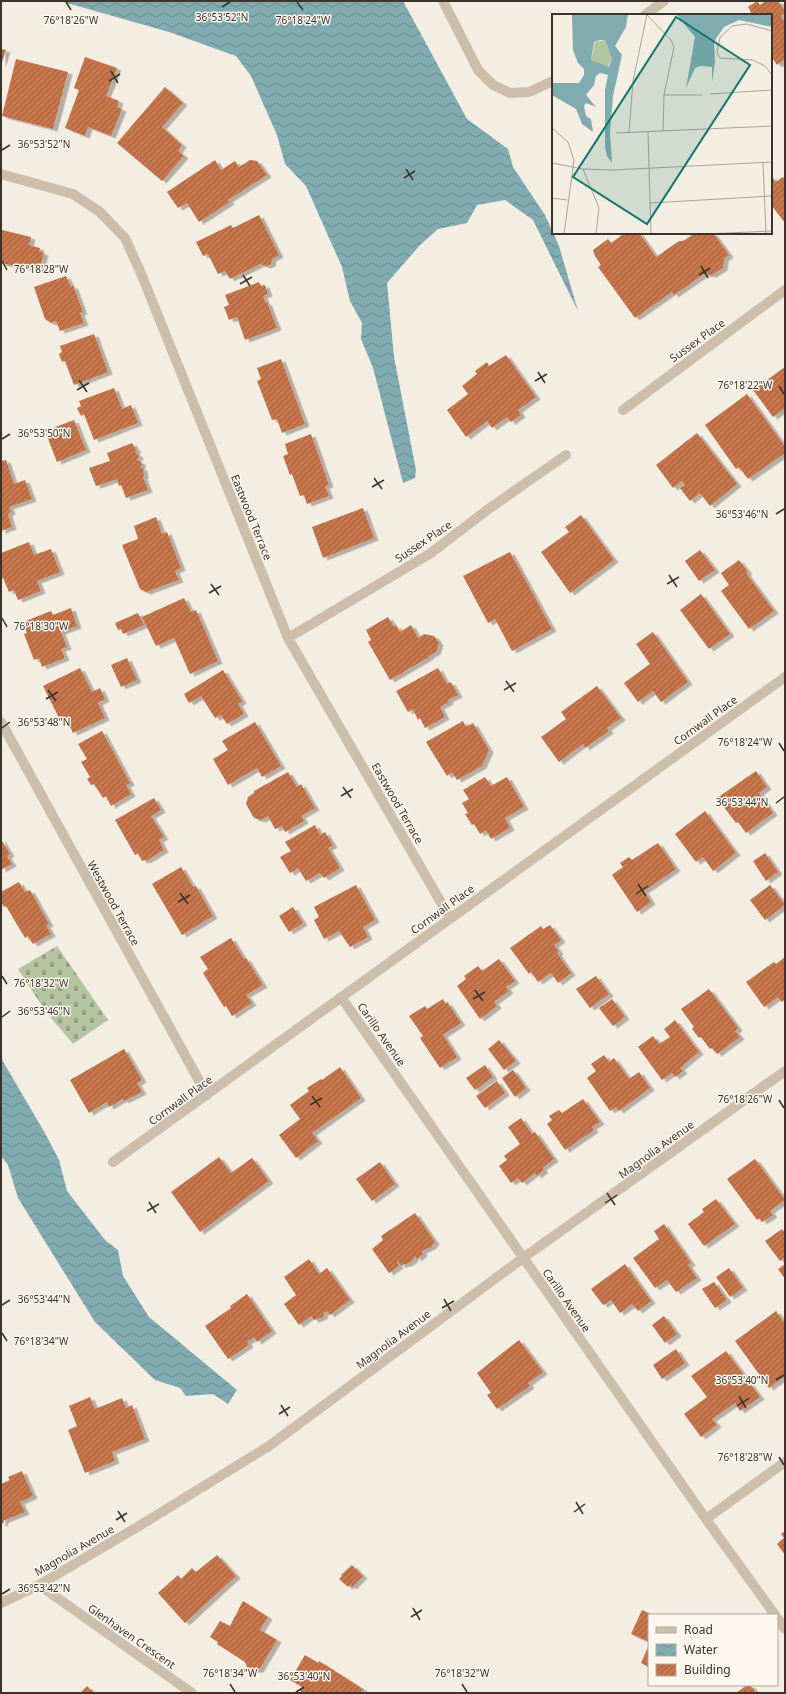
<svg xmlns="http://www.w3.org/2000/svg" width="786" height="1694" viewBox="0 0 786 1694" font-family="'Noto Sans',sans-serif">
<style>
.cemetery{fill:url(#cemetery-stones)}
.water{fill:url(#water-waves)}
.building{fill:url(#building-hatch);filter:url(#shadow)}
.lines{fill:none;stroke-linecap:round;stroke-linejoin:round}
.street{stroke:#cdbeac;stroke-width:10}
.ticks{fill:none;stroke:#3b322b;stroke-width:1.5}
.labels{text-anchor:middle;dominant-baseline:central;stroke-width:3;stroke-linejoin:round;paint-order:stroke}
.street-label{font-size:11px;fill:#3b322b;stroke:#fbf6ee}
.inset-road{fill:none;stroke:#aaa298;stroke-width:1}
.view{fill:#0f766e;fill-opacity:0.15;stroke:#0f766e;stroke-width:2}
.inset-edge{fill:none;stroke:#3b322b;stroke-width:2}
.ticks-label{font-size:10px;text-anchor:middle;fill:#3b322b;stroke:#fbf6ee;stroke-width:3;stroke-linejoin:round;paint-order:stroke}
</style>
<defs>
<pattern id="cemetery-stones" width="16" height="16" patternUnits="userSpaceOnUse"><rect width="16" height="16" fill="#b4c4a0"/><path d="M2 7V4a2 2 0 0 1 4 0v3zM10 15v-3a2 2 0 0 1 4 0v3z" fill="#94a083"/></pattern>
<pattern id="water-waves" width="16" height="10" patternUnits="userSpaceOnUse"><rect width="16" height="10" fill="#80abb1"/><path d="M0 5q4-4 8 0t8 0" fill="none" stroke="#6a8c90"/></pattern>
<pattern id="building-hatch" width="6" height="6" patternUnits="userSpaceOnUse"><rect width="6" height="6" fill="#c7764c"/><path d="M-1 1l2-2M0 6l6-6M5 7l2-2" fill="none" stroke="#a3613f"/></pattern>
<filter id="shadow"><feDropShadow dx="4.5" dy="2.5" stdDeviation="0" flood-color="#0004"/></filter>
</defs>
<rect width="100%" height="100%" fill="#f4ede1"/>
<!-- cemetery -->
<path class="cemetery" d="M57 946 108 1020 73 1044 46 1012 18 969Z"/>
<!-- water -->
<path class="water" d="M60 1H403L467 119 508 149 513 167 545 215 559 246 578 311 533 220 505 200 477 205 467 223 438 229 420 245 387 283 394 357 416 470 415 478 403 483 373 368 361 339 362 323 350 301 342 267 306 186 285 164 277 135 251 76 236 56 169 32Z
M1 1058 46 1135 59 1160 67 1191 105 1240 118 1250 123 1276 149 1317 237 1390 228 1404 213 1394 186 1396 180 1388 155 1380 95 1322 18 1198 8 1165 1 1156Z"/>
<!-- building -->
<path class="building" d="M757 1 760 5 766 1H778L785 11V13L781 16 785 23V59L777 65 771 56V15H747L751 12 748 7Z
M1 49 6 50 1 65Z
M85 57 117 68 106 96 119 101 117 107 122 109 111 136 88 127 85 136 65 128 79 90 74 88Z
M16 59 68 72 53 129 2 116Z
M165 87 183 103 162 127 182 145 178 151 184 156 162 181 117 143Z
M215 160 221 170 235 161 239 167 250 160 257 161 267 175 228 200 230 202 199 222 187 203 178 208 167 192Z
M771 176 776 182 783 177 785 180V223L772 206 771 207Z
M259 215 279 255 272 259 271 264 266 266 260 264 230 279 225 271 218 274 208 254 203 256 196 242 231 225 233 228Z
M2 230 31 237 29 245 40 248 39 251 44 253 39 271 1 263Z
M625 233H639L656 257 679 241H683L695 233H713L729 255 724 259 723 268 712 275 704 274 674 295 672 292 635 318 598 267 601 265 595 256 593 250 608 239 611 243Z
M66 276 71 287 73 285 83 312 80 313 84 323 60 331 56 321 51 323 45 319 34 287Z
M259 282 261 286 265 285 268 294 263 296 266 303 267 302 277 328 245 340 237 317 229 320 224 307 229 305 225 295Z
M94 334 108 372 74 385 65 361 62 362 59 354 62 352 60 346Z
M506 355 536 397 518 410 521 415 511 422 507 417 492 428 487 421 466 437 447 410 468 394 462 386 477 374 475 371 487 362 489 366Z
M281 359 305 424 282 433 277 419 272 420 257 381 261 379 257 368Z
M785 367V408L773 417 753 390Z
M114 388 122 409 131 405 138 423 94 440 84 414 81 416 77 408 81 406 79 401Z
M747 394 785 447V453L748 479 739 467 736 469 705 425Z
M74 420 86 450 57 462 45 431Z
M697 433 737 484 710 506 700 493 690 501 680 488 685 485 682 481 673 488 656 465Z
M311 434 329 485 325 486 329 496 307 504 304 495 300 496 292 474 290 475 283 456 288 454 285 444Z
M132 443 137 451H135L136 454H138L139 458H137L138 461H140L142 465 140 466 141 468H143L144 476 143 477 148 490 126 498 121 485 119 486 117 479 96 486 89 468 110 461 107 453Z
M6 460 14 484 25 480 32 499 9 507 11 512 8 514 12 527 1 531V461Z
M363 508 374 538 323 558 312 527Z
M581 515 614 560 570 593 541 552 569 532 565 527Z
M156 517 162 534 167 532 181 568 175 571 179 580 146 592 140 589 122 545 138 539 134 526Z
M29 542 34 555 51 549 60 572 37 581 41 591 18 600 14 590 9 592 3 578 1 579V553Z
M700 550 715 570 699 581 685 561Z
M510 552 552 629 512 651 495 619 488 623 463 576Z
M739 560 748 572 746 573 774 611 749 629 721 591 729 585 721 573Z
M701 594 730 634 709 649 680 610Z
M184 598 191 612 196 610 218 661 190 674 174 638 156 646 142 617Z
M71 608 77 626 61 632 67 647 61 649 65 658 42 667 39 658 34 660 24 634 27 633 23 622 51 611 53 615Z
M138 613 144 625 123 634 121 629 118 630 115 623Z
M388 617 394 627 396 625 400 632 411 625 418 638 424 634 434 636 439 643 436 652 429 656V657L390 680 368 642 371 640 366 630Z
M653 632 688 682 661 702 653 691 638 702 624 683 650 664 636 644Z
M127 658 137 680 121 687 111 665Z
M80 668 92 692 100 688 105 699 98 703 105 718 73 733 66 718 60 720 43 686Z
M438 668 447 684 451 682 458 695 448 700 449 702 440 707 445 717 425 728 420 718 418 720 413 709 408 712 396 691Z
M223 670 242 701 238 704 244 714 227 724 221 715 215 718 201 696 189 703 184 694Z
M597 686 621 718 607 728 609 731 585 748 583 744 559 762 541 737 566 719 561 712Z
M463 721 466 727 473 723 489 750 482 766 457 780 452 772 447 776 426 742Z
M255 722 281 766 262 777 257 768 228 785 213 759 228 750 222 741Z
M102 731 130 783 126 785 131 794 111 806 106 796 103 798 94 784 91 785 87 779 90 777 81 762 87 759 78 744Z
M756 771 767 787 759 793 773 813 746 833 738 822 736 823 717 798Z
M288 772 297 787 301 784 315 808 301 816 304 821 285 832 282 826 275 829 268 816 261 820 254 818 246 804 248 797 254 793V791Z
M485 777 491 786 507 777 524 807 505 818 510 828 491 839 486 830 480 834 474 824 472 825 465 814 468 813 462 803 469 799 463 790Z
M154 798 161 810 151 816 164 837 159 840 164 850 146 861 145 860 142 861 138 853 135 855 115 820Z
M705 811 736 853 713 871 703 857 696 862 675 834Z
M315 825 320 835 325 832 333 845 328 848 340 868 324 878 320 873 306 881 298 868 290 873 280 857 291 851 285 842Z
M1 839 10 854 7 856 12 864 1 870Z
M658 843 676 869 644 891 651 902 637 912 612 875 623 867 620 863 629 857 632 860Z
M765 853 778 872 766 881 753 861Z
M181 867 193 887 196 886 213 916 182 935 152 884Z
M19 882 25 892 30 890 49 924 46 925 51 934 33 944 28 936 25 938 6 906 4 907 1 902V892Z
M356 885 375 920 363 927 368 937 350 947 339 931 324 939 314 920 319 917 314 907Z
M770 885 785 905 765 920 750 900Z
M293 907 303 923 289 932 279 916Z
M550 925 561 940 554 945 559 952 557 953 571 973 558 983 551 973 538 982 531 972 529 974 510 948 541 926 543 929Z
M231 938 244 959 246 958 263 985 246 995 252 1003 232 1016 226 1006 224 1007 203 973 208 969 200 957Z
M785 957V999L782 1002 778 997 764 1007 746 982 774 962 776 964Z
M499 959 515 981 506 987 509 991 494 1002 497 1006 480 1019 457 986 466 979 464 976 478 966 482 971Z
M596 976 609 994 590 1008 576 989Z
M709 989 738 1028 735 1031 740 1037 717 1054 712 1048 710 1049 701 1037 699 1038 692 1029 694 1027 681 1009Z
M443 999 446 1004 447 1002 461 1023 443 1035 457 1057 440 1068 420 1038 423 1036 409 1016 425 1006 427 1009Z
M612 999 625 1017 613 1026 599 1008Z
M675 1020 699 1052 680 1068 683 1071 675 1077 672 1073 662 1080 638 1047 653 1036 659 1044 670 1037 664 1029Z
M499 1040 516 1061 504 1070 488 1049Z
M124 1049 142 1080 137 1083 142 1092 124 1101 123 1099 109 1107 107 1102 89 1113 70 1080Z
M604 1055 609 1062 614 1058 629 1079 639 1072 650 1088 619 1111 616 1107 610 1111 587 1078 596 1071 591 1064Z
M485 1065 493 1077 475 1090 466 1078Z
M340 1067 361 1098 312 1133 318 1141 296 1158 279 1135 300 1119 290 1105 309 1091 307 1088 321 1079 322 1080Z
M513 1070 526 1088 515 1097 502 1078Z
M497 1081 505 1093 485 1108 476 1096Z
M583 1099 600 1122 592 1127 594 1130 565 1150 547 1124 552 1120 549 1116 559 1110 562 1113Z
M521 1118 532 1134 535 1132 554 1159 542 1168 544 1170 537 1176 535 1173 522 1183 518 1178 511 1183 499 1166 507 1160 504 1156 520 1144 508 1127Z
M219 1157 231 1173 252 1158 269 1181 200 1232 171 1192Z
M755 1159 785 1200 770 1211 773 1215 762 1222 760 1218 757 1220 727 1179Z
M380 1162 395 1184 372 1201 356 1179Z
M716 1199 735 1224 704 1246 688 1224 704 1212 702 1209Z
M415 1213 435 1242 431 1247 422 1251 423 1254 417 1259 415 1256 412 1261 407 1264H404L401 1266 398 1261 397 1262 399 1266 389 1273 372 1249 383 1240 381 1236Z
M664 1224 691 1263 688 1265 697 1278 676 1292 667 1280 655 1288 633 1258 659 1239 654 1231Z
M782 1229 785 1233V1257L780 1261 765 1241Z
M309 1259 319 1274 327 1268 350 1300 330 1315 327 1311 324 1313 323 1317 314 1320 311 1316 299 1325 284 1304 296 1295 284 1277Z
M625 1264 651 1301 638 1311 632 1304 620 1313 611 1300 603 1305 591 1289Z
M785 1264V1279L778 1269Z
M729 1268 743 1288 730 1297 716 1277Z
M714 1282 727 1300 715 1308 702 1289Z
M247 1294 272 1331 257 1342 254 1337 247 1342 249 1345 228 1359 205 1326 231 1308 230 1306Z
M776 1311 785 1324V1373L783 1375 784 1377 769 1388 735 1341Z
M664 1316 677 1334 665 1343 652 1325Z
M519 1340 543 1372 528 1383 530 1386 497 1409 487 1395 491 1393 477 1373Z
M676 1349 685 1363 662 1379 653 1365Z
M726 1351 760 1397 740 1411 735 1403 712 1419 717 1425 701 1437 684 1414 707 1397 691 1376Z
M90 1397 95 1409 122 1398 126 1408 132 1405 145 1439 112 1452 115 1461 85 1473 68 1430 77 1426 69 1406Z
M22 1471 33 1496 20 1502 25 1512 3 1521 4 1523 1 1524V1484L10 1480 8 1477Z
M785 1531V1555L777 1544 784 1538 781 1534Z
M217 1555 236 1576 185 1623 158 1593 178 1575 181 1579 192 1568 196 1572Z
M352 1565 363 1576 352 1587 350 1585 348 1587 339 1579 342 1576 341 1575Z
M243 1601 268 1617 260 1630 277 1640 259 1670H252L247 1667 245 1662 217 1644 218 1642 210 1637 220 1621 230 1626Z
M642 1610 653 1615H649V1642L631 1634Z
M649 1645V1667L641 1663Z
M305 1655 318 1663 319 1661 363 1689 360 1693H303L300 1691 302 1687 290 1680Z
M747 1685H750L756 1693H736Z
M87 1686 94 1693H80Z"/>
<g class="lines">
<!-- street -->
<path class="street" d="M443 1 478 70 493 85 510 93 529 92 553 81
M645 15 664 1
M1 174 73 194 100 212 125 238 140 271 288 638 450 918
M623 410 785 290
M288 638 431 553 487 510 566 455
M1 722 207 1095
M341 997 706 1519 775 1615
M113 1162 785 677
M706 1519 785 1462
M39 1585 192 1693
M1 1603 39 1585 139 1526 269 1446 523 1258 785 1071
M777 1618 785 1629"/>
</g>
<!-- ticks -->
<path class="ticks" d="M66 2 71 10M297 2 303 10M222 7 230 2M111 71 118 83M109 81 120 74M2 150 10 145M406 169 413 180M404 178 415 171M2 261 7 270M701 266 708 278M243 275 250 286M699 275 710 268M240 284 252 277M538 372 545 383M79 380 87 392M535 381 547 374M779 386 784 394M77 390 89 383M2 439 10 434M374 478 382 489M372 487 384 480M776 514 784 509M669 575 677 587M211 584 219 595M667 584 679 577M209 593 221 586M2 618 7 627M506 681 514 692M48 690 56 701M504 690 516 683M46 699 58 692M2 728 10 722M779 743 784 751M343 787 351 798M341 796 353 789M776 803 784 797M638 884 646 896M180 893 188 904M636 894 648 886M178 902 190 895M2 976 7 984M475 990 483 1001M473 999 485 992M2 1017 10 1011M312 1096 320 1107M779 1100 784 1108M310 1105 322 1098M607 1193 615 1205M149 1202 156 1213M605 1203 617 1195M147 1211 159 1204M444 1299 451 1311M2 1305 10 1300M442 1308 454 1301M2 1333 7 1341M776 1380 784 1375M739 1396 746 1408M281 1405 288 1416M737 1406 749 1398M279 1414 290 1407M779 1457 784 1465M576 1502 583 1514M118 1511 125 1522M574 1512 585 1504M116 1520 127 1513M2 1594 10 1589M413 1608 420 1620M411 1617 422 1610M230 1684 235 1692M462 1684 467 1692M296 1692 304 1687"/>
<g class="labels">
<!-- street labels -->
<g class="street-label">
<text transform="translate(697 340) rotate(-36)">Sussex Place</text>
<text transform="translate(252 517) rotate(68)">Eastwood Terrace</text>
<text transform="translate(423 541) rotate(-34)">Sussex Place</text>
<text transform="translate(705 720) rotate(-36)">Cornwall Place</text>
<text transform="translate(398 803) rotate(60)">Eastwood Terrace</text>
<text transform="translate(114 903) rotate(61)">Westwood Terrace</text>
<text transform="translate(442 909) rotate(-36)">Cornwall Place</text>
<text transform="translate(382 1034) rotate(55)">Carillo Avenue</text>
<text transform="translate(180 1100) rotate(-36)">Cornwall Place</text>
<text transform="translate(656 1149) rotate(-36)">Magnolia Avenue</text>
<text transform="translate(567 1300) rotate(55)">Carillo Avenue</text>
<text transform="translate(393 1339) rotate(-37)">Magnolia Avenue</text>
<text transform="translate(74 1550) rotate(-30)">Magnolia Avenue</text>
<text transform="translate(132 1636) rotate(35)">Glenhaven Crescent</text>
</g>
</g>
<!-- overview -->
<g transform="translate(552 14)">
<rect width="220" height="220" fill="#f4ede1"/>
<path d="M53 26 60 45 56 53 39 46 43 28Z" fill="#b4c4a0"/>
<path d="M20 0H76L74 13 63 32 70 41 61 82 58 119 60 149 55 142 53 133V76L56 61 48 59 44 62 42 71 34 81 44 93 34 89 32 92 34 102 39 105 41 118 30 110 24 95 0 81V69H27L32 61V55L26 49 21 36ZM48 26H53L60 45 57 53 39 46 42 28ZM124 0H220V13L187 6 172 13 162 28 163 48 160 68V53L149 52 143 54 134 74 143 23Z" fill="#80abb1" fill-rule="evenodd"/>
<path class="inset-road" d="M95 1 119 26 122 33 112 81 111 117M220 17 195 10 180 12 168 23 165 39 168 44 201 46 213 52 220 61M158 80 220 76M112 81H150M0 114 16 128 22 146 12 220M96 118 99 220M64 119 220 112M77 119 81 67 95 0M211 148 214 220M0 149 31 155 61 156 220 148M31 155 47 194 44 220M0 184 15 186M98 189 220 182M153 220 220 217"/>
<path class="view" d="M124 3 198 51 95 210 21 163Z"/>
<rect width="220" height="220" class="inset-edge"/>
</g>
<g class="ticks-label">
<text x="222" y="21">36°53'52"N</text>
<text x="71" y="24">76°18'26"W</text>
<text x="303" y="24">76°18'24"W</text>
<text x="44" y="148">36°53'52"N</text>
<text x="41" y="273">76°18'28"W</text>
<text x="745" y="389">76°18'22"W</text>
<text x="44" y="437">36°53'50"N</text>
<text x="742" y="518">36°53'46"N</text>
<text x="41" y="630">76°18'30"W</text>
<text x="44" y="726">36°53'48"N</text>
<text x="745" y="746">76°18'24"W</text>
<text x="742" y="806">36°53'44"N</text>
<text x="41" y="987">76°18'32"W</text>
<text x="44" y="1015">36°53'46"N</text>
<text x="745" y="1103">76°18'26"W</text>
<text x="44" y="1303">36°53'44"N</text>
<text x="41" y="1345">76°18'34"W</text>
<text x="742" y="1384">36°53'40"N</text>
<text x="745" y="1461">76°18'28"W</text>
<text x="44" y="1592">36°53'42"N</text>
<text x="230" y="1677">76°18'34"W</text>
<text x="462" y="1677">76°18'32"W</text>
<text x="304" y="1680">36°53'40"N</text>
</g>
<!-- border -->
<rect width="786" height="1694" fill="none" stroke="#3b322b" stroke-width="4"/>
<!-- legend -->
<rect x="648" y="1614" width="130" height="72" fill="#fbf6ee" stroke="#aea8a0"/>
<rect x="656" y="1627" width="20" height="6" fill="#cdbeac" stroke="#aea8a0"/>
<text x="684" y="1634" font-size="12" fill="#3b322b">Road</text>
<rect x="656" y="1644" width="20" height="12" fill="url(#water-waves)" stroke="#aea8a0"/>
<text x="684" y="1654" font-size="12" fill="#3b322b">Water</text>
<rect x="656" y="1664" width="20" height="12" fill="url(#building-hatch)" stroke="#aea8a0"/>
<text x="684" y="1674" font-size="12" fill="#3b322b">Building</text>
</svg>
